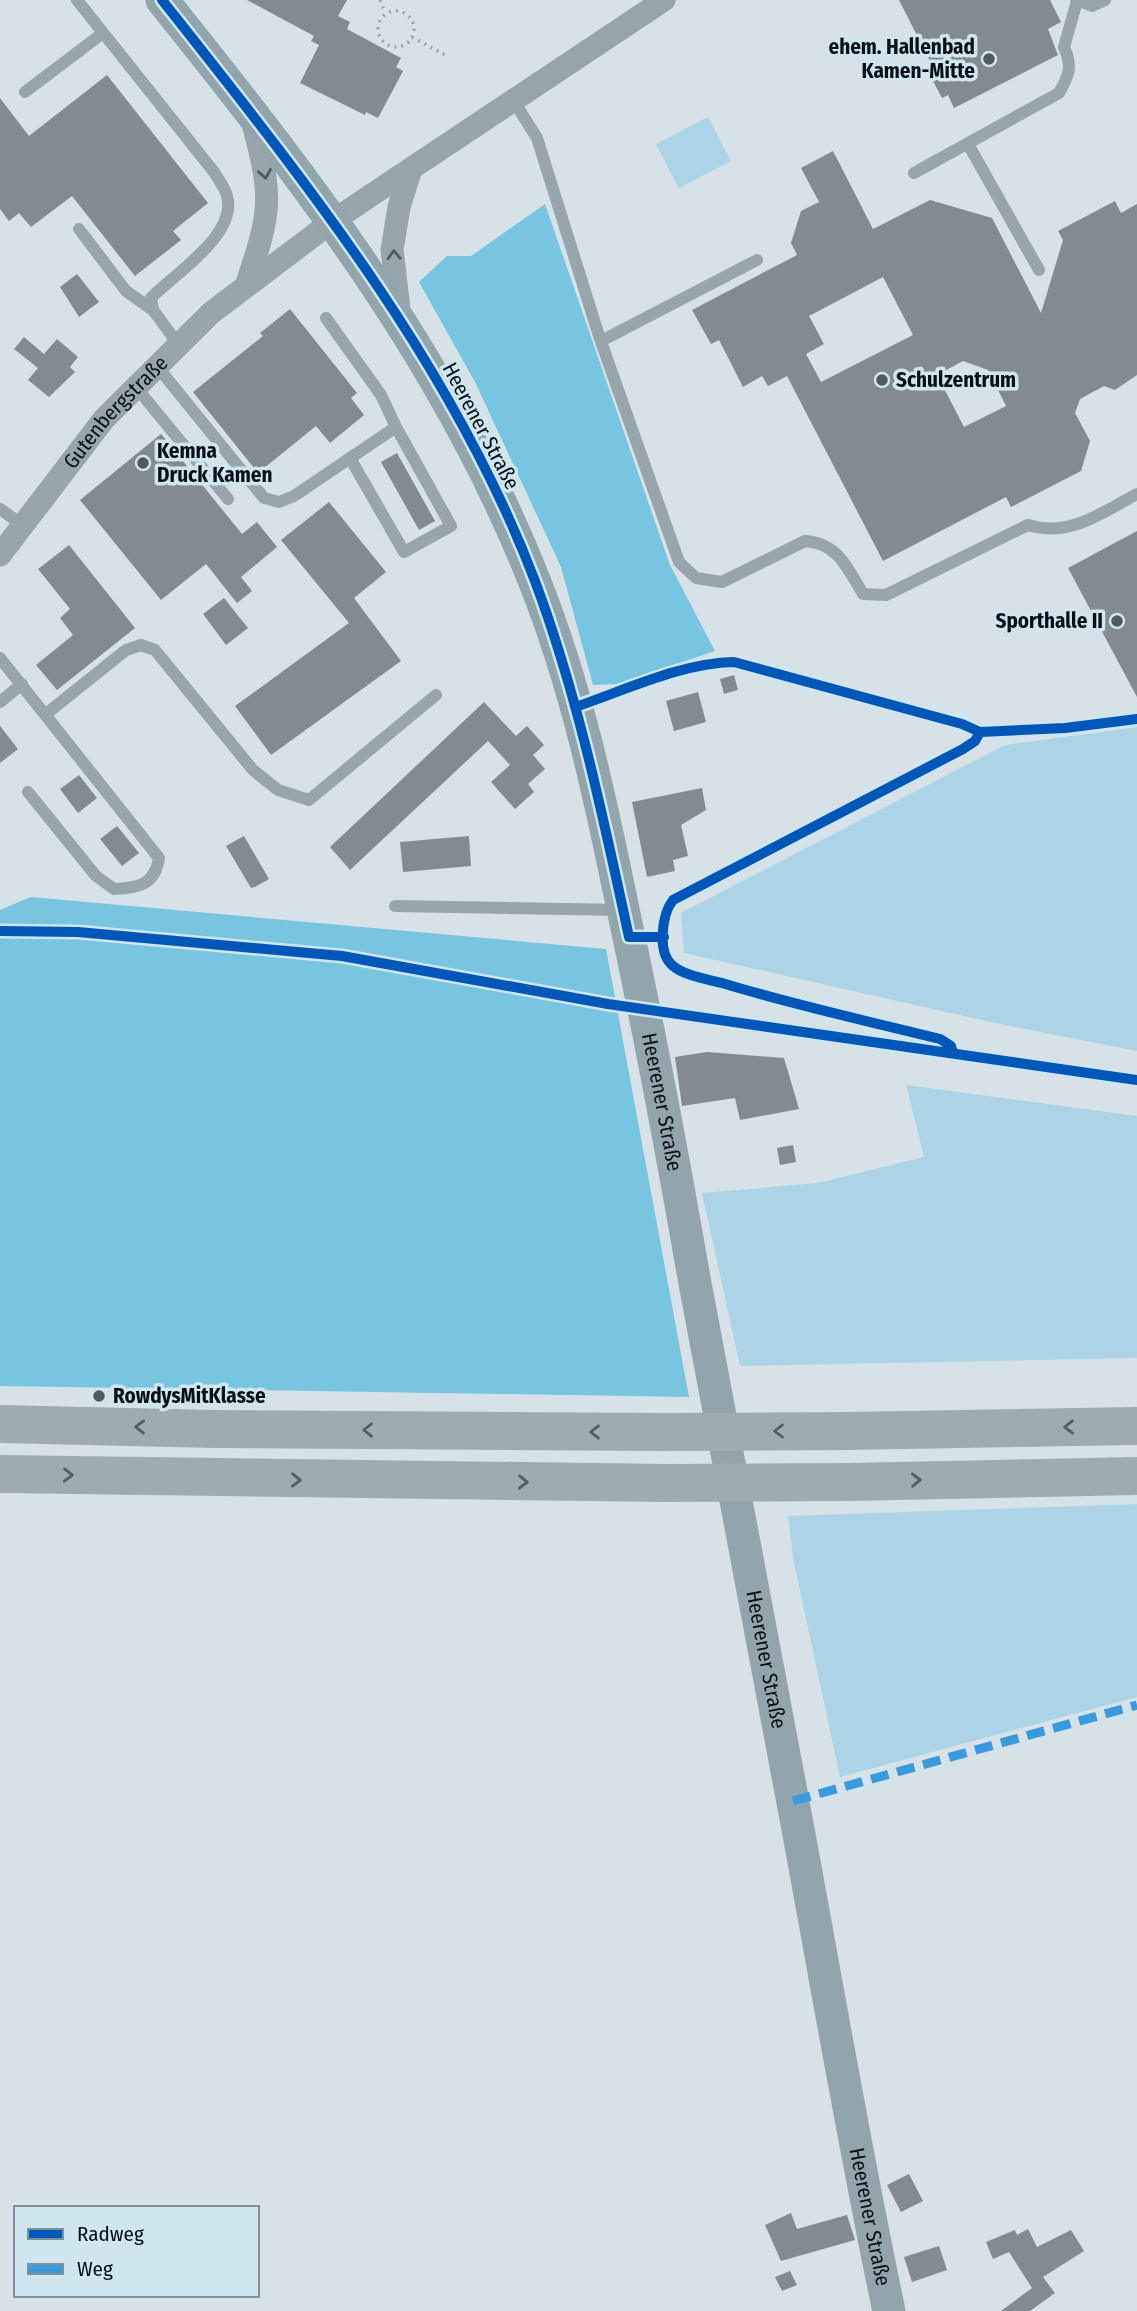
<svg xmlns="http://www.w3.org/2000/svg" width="1137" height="2311" viewBox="0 0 1137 2311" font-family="'Fira Sans Condensed',sans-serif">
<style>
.green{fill:#acd4e6}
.forest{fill:#78c5e1}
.building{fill:#828b8f;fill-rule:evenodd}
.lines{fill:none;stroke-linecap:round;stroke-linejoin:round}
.path{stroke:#9ca6ac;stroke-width:3.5;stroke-dasharray:2 5;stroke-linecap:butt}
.lane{stroke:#97a6ac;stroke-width:12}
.street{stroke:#97a6ac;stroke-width:23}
.secondary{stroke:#93a5ac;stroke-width:33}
.highway{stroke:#9cacb2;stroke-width:38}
.highway-bridge{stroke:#9cacb2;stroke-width:38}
.quiet{stroke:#3a9ade;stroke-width:9;stroke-dasharray:18 9;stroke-linecap:butt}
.cycleway-casing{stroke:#cfe5f0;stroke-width:15}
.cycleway{stroke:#0057b8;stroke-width:10}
.oneway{stroke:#505b60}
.oneway2{stroke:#525e62}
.poi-dot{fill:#505a5e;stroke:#cfe5f0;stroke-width:2.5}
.labels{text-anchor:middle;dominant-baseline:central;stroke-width:7;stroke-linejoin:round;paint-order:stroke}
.poi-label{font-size:21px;font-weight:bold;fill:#081013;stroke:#cfe5f0;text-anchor:start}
.street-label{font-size:21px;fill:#081013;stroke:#cfe5f0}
</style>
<rect width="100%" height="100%" fill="#d7e2e8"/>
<!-- green -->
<path class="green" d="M708 117 731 161 679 188 656 144Z
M1137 727V1051L995 1023 684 953 681 913 1005 745Z
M906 1085 1137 1116V1358L740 1366 702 1193 818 1183 924 1157Z
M1137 1504V1697L840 1777 793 1558 788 1516Z"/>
<!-- forest -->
<path class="forest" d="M545 204 670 565 715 651 617 684 593 685 561 567 475 382 419 282 447 256H471Z
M31 897 606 949 689 1397 0 1386V910Z"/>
<!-- building -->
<path class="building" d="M247 0H347L338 16 350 22 347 29 401 58 396 67 403 71 378 118 366 112 365 115 300 83 319 45 311 41 314 36Z
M899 0H1050L1061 22 1048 29 1058 55 954 108 948 95 942 98 926 68 932 65Z
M107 75 208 203 173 231 181 240 135 276 72 196 31 227 19 213 9 221 0 209V98L29 136Z
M833 151 873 229 930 200 992 218 1041 313 1063 240 1058 231 1115 201 1121 213 1137 204V375L1115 390 1104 386 1080 399 1075 413 1090 441 1081 471 1011 507 1006 497 883 561 787 376 768 386 762 376 743 387 719 340 711 344 692 310 797 255 791 243 801 211 819 202 801 168ZM883 277 913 335 821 382 806 354 824 344 809 316ZM963 361 988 370 1006 406 964 427 937 375Z
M77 274 99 302 79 317 60 287Z
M290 309 357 393 351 398 364 415 330 443 316 426 258 473 193 392 263 336 260 333Z
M24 337 44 354 57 339 78 357 70 367 75 372 49 397 28 380 38 368 14 349Z
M161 434 242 534 257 522 277 547 241 577 252 591 237 603 206 564 161 600 80 500Z
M397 453 435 521 419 530 381 462Z
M329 502 386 572 354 598 401 661 271 755 235 706 349 623 281 540Z
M1137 531V697L1068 568Z
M69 545 135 628 57 690 36 665 73 635 60 618 70 609 38 569Z
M224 598 248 628 226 645 203 614Z
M734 675 738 690 724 694 720 679Z
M698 692 706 722 674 731 666 701Z
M484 702 516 736 527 726 544 745 533 755 545 769 528 784 534 792 515 809 491 782 510 765 488 741 350 870 330 847Z
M0 726 18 749 0 763Z
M79 775 97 798 78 813 60 789Z
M702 788 706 810 681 825 688 856 673 860 675 871 647 877 632 802Z
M117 826 139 853 122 866 100 839Z
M244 836 269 879 255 887 251 888 226 846Z
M469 836 471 866 403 872 400 842Z
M707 1052 784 1058 799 1109 740 1120 735 1098 682 1106 675 1057Z
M793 1145 796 1162 780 1165 777 1148Z
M909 2174 923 2201 901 2212 887 2185Z
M791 2213 797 2229 847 2215 855 2240 781 2261 765 2225Z
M1028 2229 1037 2247 1071 2230 1084 2251 1043 2277 1055 2293 1030 2311H1001L1032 2288 1009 2252 993 2259 986 2242 1015 2230 1017 2235Z
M939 2246 947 2270 912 2282 904 2257Z
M790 2271 797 2285 782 2291 775 2277Z"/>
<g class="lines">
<!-- path -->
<path class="path" d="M380 0 385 13
M378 29a18 18 0 1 1 36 0a18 18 0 1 1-36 0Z
M412 37 445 55"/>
<!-- lane -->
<path class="lane" d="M77 0 214 172C218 179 225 188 227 196 238 235 174 274 151 298L153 310 178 344
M1076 0 1092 6 1105 0
M25 92 103 33
M513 100 537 138 599 336 679 562 696 578 722 582 805 541C838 543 848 569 863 594L886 595 1028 525C1069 538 1101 513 1137 494
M968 144 1039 270
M914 173 1059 93C1069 75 1073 67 1064 47L1077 1
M79 229 126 291 153 310
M601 341 757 260
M156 365 264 498 279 502 294 496 396 427 381 395 326 318
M135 386 228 499
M350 458 404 552 451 526 396 427
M0 509 21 524
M0 658 159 858C155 885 138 888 114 889L96 876 28 792
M0 702 22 684
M46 714 126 650 141 645 155 650 253 770 278 790 309 800 436 695
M395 906 623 910"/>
<!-- street -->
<g class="street">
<path d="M247 283C271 211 273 198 253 124"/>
<path d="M400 317 392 250 399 207 411 169"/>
<path id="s1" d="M0 555 104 419 211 313 334 220 664 0"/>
</g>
<!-- secondary -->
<path class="secondary" id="s2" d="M162 0C308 182 447 361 534 580 577 687 601 802 624 914 650 1035 673 1157 694 1278 727 1457 762 1635 795 1813 826 1979 854 2146 889 2311"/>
<!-- highway -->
<path class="highway" d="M0 1424 214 1429 664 1432
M847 1431 1137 1426
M0 1474 665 1483
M848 1482 1137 1476"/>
<!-- highway-bridge -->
<path class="highway-bridge" d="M664 1432 847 1431
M665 1483 848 1482"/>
<!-- quiet -->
<path class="quiet" d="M793 1801 1137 1705"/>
<defs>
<path id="cycleway" d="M162 0C305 181 452 363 535 581 578 696 603 817 629 937H664
M575 707C626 690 681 663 734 662L962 724 980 732
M0 931 78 932 342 956 608 1004 1137 1080
M953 1053 951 1046 940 1039C867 1021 794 1005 722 983 707 979 684 976 672 965 657 952 662 914 673 900L963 749 975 741 980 732 1065 728 1137 719"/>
</defs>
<!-- cycleway casing -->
<use href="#cycleway" class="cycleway-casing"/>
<!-- cycleway -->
<use href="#cycleway" class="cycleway"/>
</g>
<!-- one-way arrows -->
<defs><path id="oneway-chevron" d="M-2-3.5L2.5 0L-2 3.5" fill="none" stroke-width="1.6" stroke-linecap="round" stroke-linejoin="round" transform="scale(1.75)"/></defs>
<g class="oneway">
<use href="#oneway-chevron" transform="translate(265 174) rotate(80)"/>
<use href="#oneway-chevron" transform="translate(394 255) rotate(-92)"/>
</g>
<g class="oneway2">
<use href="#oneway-chevron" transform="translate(140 1427) rotate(-179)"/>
<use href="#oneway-chevron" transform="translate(1069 1427) rotate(179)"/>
<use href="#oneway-chevron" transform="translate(368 1430) rotate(-180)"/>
<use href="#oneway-chevron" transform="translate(779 1431) rotate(180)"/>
<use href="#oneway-chevron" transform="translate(595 1432) rotate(-180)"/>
<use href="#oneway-chevron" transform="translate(68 1475) rotate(1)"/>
<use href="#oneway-chevron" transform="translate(296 1480) rotate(1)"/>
<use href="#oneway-chevron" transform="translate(916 1480) rotate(-1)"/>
<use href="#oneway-chevron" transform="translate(523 1482) rotate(1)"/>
</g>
<!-- markers -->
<g class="poi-dot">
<circle cx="989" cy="59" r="7"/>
<circle cx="882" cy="380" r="7"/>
<circle cx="143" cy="463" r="7"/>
<circle cx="1117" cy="621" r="7"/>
<circle cx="99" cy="1396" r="7"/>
</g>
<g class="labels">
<!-- poi labels -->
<g class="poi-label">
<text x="975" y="47" text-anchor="end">ehem. Hallenbad<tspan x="975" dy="24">Kamen-Mitte</tspan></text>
<text x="896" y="380">Schulzentrum</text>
<text x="157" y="451">Kemna<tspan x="157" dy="24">Druck Kamen</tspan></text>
<text x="1103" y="621" text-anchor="end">Sporthalle II</text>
<text x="113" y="1396">RowdysMitKlasse</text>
</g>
<!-- street labels -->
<g class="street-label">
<text stroke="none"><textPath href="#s1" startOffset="184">Gutenbergstraße</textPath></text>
<text transform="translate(481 426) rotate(62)">Heerener Straße</text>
<text stroke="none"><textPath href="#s2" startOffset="1230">Heerener Straße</textPath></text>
<text stroke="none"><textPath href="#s2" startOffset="1797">Heerener Straße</textPath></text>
<text stroke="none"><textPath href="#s2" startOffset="2364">Heerener Straße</textPath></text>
</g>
</g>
<!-- legend -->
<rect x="14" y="2206" width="245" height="91" fill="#cfe5f0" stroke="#7f9098" stroke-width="2"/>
<rect x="28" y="2229" width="35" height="10" fill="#0057b8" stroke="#7f9098" stroke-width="2"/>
<text x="77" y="2241" font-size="21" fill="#081013">Radweg</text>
<rect x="28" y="2264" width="35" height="10" fill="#3a9ade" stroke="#7f9098" stroke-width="2"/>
<text x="77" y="2276" font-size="21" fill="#081013">Weg</text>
</svg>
